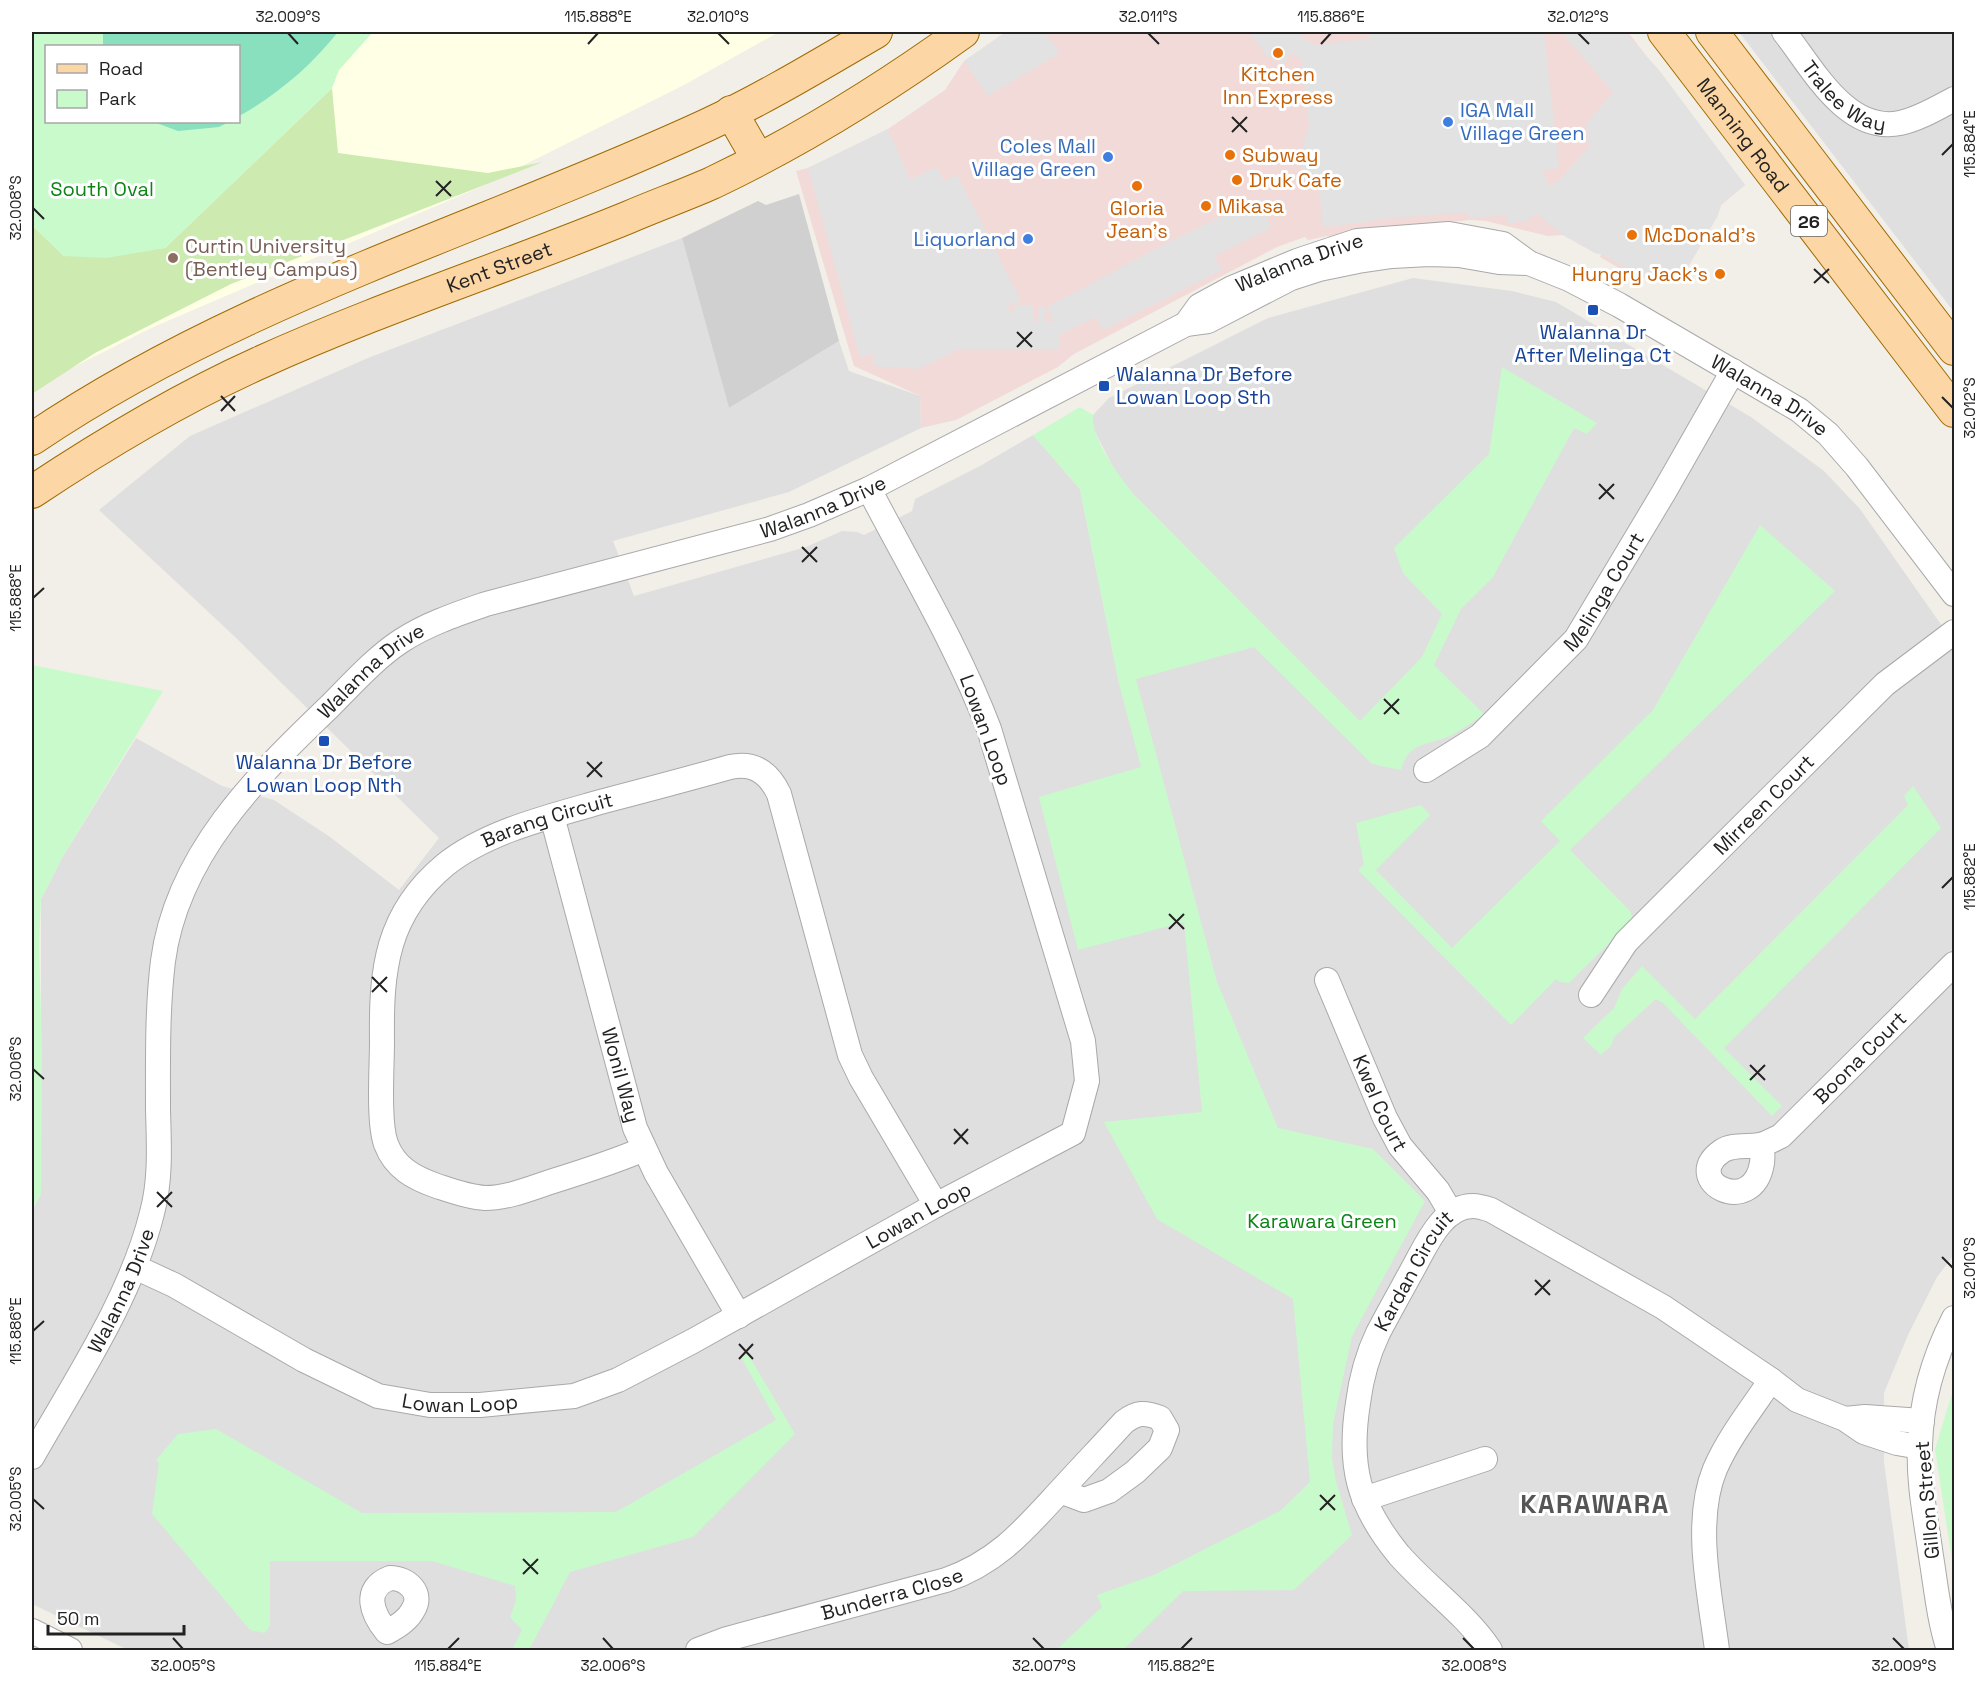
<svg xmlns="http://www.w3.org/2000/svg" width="1986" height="1682" viewBox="0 0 1986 1682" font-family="'Space Grotesk',sans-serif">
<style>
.residential{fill:#e0dfdf}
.commercial{fill:#f2dad9}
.education{fill:#ffffe5;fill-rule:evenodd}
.religious{fill:#d0d0d0}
.grass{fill:#cdebb0}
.park{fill:#c8facc;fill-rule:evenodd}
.pitch{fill:#88e0be}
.parking{fill:#e2e2e2}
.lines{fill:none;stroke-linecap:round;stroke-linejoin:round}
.minor-casing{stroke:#a9a9a9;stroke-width:26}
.major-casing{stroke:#a06b00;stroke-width:34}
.minor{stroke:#fff;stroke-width:24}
.major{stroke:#fcd6a4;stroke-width:32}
.ticks{fill:none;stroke:#222;stroke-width:2}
.food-dot{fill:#e8710a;stroke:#fff;stroke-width:2}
.shop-dot{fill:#3f7fe0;stroke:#fff;stroke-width:2}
.education-dot{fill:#8d6e63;stroke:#fff;stroke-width:2}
.transit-dot{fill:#1a4fb4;stroke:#fff;stroke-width:2}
.labels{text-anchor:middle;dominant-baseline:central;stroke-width:6;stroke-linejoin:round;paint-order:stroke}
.shield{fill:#fff;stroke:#646464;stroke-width:1.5}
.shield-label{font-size:18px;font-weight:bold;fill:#222}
.food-label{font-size:20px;fill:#c56008;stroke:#fff;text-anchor:start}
.street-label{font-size:20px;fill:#222;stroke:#fff}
.shop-label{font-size:20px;fill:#366cbe;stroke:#fff;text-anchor:end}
.park-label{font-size:20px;fill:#0c8416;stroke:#fff}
.education-label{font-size:20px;fill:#785e54;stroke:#fff;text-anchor:start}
.transit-label{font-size:20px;fill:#164399;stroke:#fff}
.district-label{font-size:26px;font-weight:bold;letter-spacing:1.5px;fill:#555;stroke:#fff}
.neatline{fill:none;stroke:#222;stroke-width:2}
.ticks-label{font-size:15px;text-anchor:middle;fill:#222}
</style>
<rect width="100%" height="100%" fill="#f2efe9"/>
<!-- residential -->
<path class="residential" d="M1739 32H1954V312Z
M682 238 729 408 839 341 849 371 920 396 921 428 789 492 613 541 634 596 806 547 842 531 857 532 864 535 912 511 915 499 980 466 1033 435 1080 489 1119 683 1270 632 1134 495 1115 471 1092 426 1093 415 1109 398 1268 318 1413 278 1512 291 1556 302 1751 417 1824 471 1860 509 1954 643V1255L1937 1277 1908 1335 1884 1393V1462L1909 1650H128L32 1604V1211L41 1193V899L62 858 136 738 222 786 274 800 330 837 399 890 439 838 232 634 99 510 190 436 368 358Z"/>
<!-- commercial -->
<path class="commercial" d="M1006 32H1628L1745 185 1721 205 1717 217 1688 267 1675 277 1658 281 1643 277 1641 281 1600 257 1601 254 1595 253 1563 235 1548 236 1486 221 1470 220 1366 231 1333 238 1327 236 1308 240 1305 237 1277 247 1074 354 1058 367 956 420 921 428 920 396 854 366 796 171 808 168 888 129 945 90 964 61Z"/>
<!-- education -->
<path class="education" d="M32 32H779L684 85 478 188 151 328 32 388ZM46 46H238V122H46Z"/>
<!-- religious -->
<path class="religious" d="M799 194 839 341 729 408 682 238 758 201 766 205Z"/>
<!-- grass -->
<path class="grass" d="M332 88 338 153 488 173 543 162 231 284 95 353 32 394V225L64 256 165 248Z"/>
<!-- park -->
<path class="park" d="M32 32H373L339 70 332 88 165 248 106 258 64 256 32 225ZM46 46H238V122H46Z
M1502 367 1597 423 1587 434 1574 428 1493 577 1461 609 1434 665 1484 714C1474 721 1463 729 1452 735 1429 746 1409 740 1401 770L1372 764 1254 647 1136 679 1217 982 1278 1128 1373 1149 1425 1201 1352 1336 1333 1424 1332 1459 1336 1481 1352 1535 1294 1590 1183 1591 1123 1650H1056L1102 1607 1097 1595 1154 1575 1280 1511 1310 1482 1293 1299 1157 1219 1104 1122 1202 1112 1184 922 1078 950 1039 797 1141 767 1119 684 1080 489 1033 435 1080 407 1093 415C1091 440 1119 475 1134 495L1360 721 1422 657 1442 614 1403 573 1394 548 1489 454Z
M1760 525 1835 591 1570 850 1630 911 1633 920 1569 983 1560 982 1556 979 1511 1025 1358 870 1364 865 1356 823 1421 805 1430 815 1376 870 1452 948 1560 841 1541 821 1653 710Z
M32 665 163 691 62 858 41 899 39 946 42 1052 41 1193 32 1211Z
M1913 786 1941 828 1724 1048 1782 1106 1772 1116 1663 1003 1656 999 1614 1037 1611 1046 1601 1055 1583 1038 1614 1008 1622 989 1642 966 1695 1019 1908 805 1904 796Z
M748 1354 795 1434 693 1537 570 1572 529 1650H512L522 1630 510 1617 516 1601 515 1586 432 1561H270V1626L265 1633 250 1630 152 1514 159 1462 156 1460 178 1434 216 1429 362 1513 616 1512 776 1420 741 1357Z
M1954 1387V1574L1935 1449Z"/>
<!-- pitch -->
<path class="pitch" d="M103 32H338C311 66 277 95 239 116L238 46H103Z
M154 122H229L219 127 178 131Z"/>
<!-- parking -->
<path class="parking" d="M1006 32H1044L1060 53 988 96 964 61Z
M1249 32H1302L1300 36 1315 45 1369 39V32H1544L1559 168 1543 170 1548 186 1559 181 1589 147 1586 124 1613 92 1561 32H1625L1659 70 1745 185 1721 205 1717 217 1688 267 1675 277 1658 281 1643 277 1602 254 1595 253 1563 235 1536 213 1528 221 1508 223 1506 215 1469 218 1468 212 1380 219 1369 222 1323 227 1319 187H1309L1304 182 1301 154 1309 124 1301 59 1291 53 1283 64 1267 56Z
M888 129 910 180 937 167 944 181 957 175 990 239 978 245 980 252 993 246 1021 300 1008 306 1012 316 1014 305 1034 306V321H1038L1039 306 1045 307 1046 322 1053 321 1047 307 1165 244 1260 198 1271 228 1215 256 1222 270 1103 330 1095 317 1060 335 1059 349H959L918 369 873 366V354L860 357 808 168Z"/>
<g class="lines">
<defs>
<g id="minor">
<path id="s1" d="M1784 32C1812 67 1846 134 1900 123 1919 119 1937 108 1954 99"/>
<path id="s2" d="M1186 324 1199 306 1232 288 1297 261 1357 241 1449 234 1503 244 1529 263 1569 279 1619 305 1799 410 1828 434 1857 467 1954 594"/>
<path id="s3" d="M1426 770 1480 736 1576 639 1664 492 1733 371"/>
<path id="s4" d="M552 816 635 1128 656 1173 739 1316"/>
<path id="s5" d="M1327 980 1385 1118 1400 1146 1438 1191 1451 1213"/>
<path id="s6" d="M1591 995 1626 942 1674 894 1885 684 1954 632"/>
<path id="s7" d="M1762 1145C1762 1151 1763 1157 1762 1163 1753 1219 1679 1181 1722 1151 1732 1144 1747 1147 1759 1145 1767 1144 1774 1139 1781 1136L1954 964"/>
<path id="s8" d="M644 1149C614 1162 582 1172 550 1182 529 1189 507 1198 485 1198 468 1197 452 1191 437 1186 414 1178 395 1168 386 1144 378 1122 382 1067 382 1041 381 970 386 914 445 865 487 831 552 816 604 801 646 790 688 779 730 767 754 762 769 773 779 794L850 1055 861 1078 936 1205"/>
<path id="s9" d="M135 1267 174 1285 304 1360 378 1396 430 1405H480L574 1396 618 1380 693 1341 936 1205 1073 1133 1087 1081 1083 1041 989 729C957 645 910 568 869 489"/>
<path d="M1845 1419 1865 1417 1922 1421"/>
<path id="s10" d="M32 1457C75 1381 131 1298 152 1213 161 1180 159 1145 158 1110 158 1061 157 1010 163 961 177 855 256 777 329 707 351 685 375 658 401 641 427 624 457 614 486 604L770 529 809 515 869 489 1186 324 1208 321 1291 278 1319 269 1358 261 1392 256 1429 254 1459 255 1499 262 1529 263"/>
<path d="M1364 1499 1485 1459"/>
<path d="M390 1578C407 1578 424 1593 413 1610 408 1620 397 1627 387 1632 372 1614 362 1589 390 1578Z"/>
<path d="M32 1631 70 1650"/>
<path id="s11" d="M698 1650 727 1639 946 1580C998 1562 1025 1529 1061 1490 1082 1467 1103 1445 1124 1422 1137 1412 1145 1412 1160 1418L1167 1430 1160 1448 1135 1472 1109 1491 1084 1500 1060 1491"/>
<path id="s12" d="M1490 1650C1466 1614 1428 1588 1399 1555 1358 1505 1348 1466 1358 1403 1361 1379 1368 1354 1378 1333 1390 1310 1403 1287 1415 1265 1427 1243 1443 1206 1473 1206 1478 1206 1485 1208 1491 1210L1663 1307 1771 1380 1797 1400 1845 1419 1864 1432 1897 1443 1920 1447"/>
<path d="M1717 1650C1710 1594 1693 1522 1715 1469 1729 1437 1752 1408 1771 1380"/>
<path d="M1949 1650C1939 1620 1936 1587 1931 1556 1926 1520 1918 1482 1920 1446 1921 1402 1934 1357 1954 1318"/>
</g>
<g id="major">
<path id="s13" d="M1664 32 1954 411"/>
<path d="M1712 32 1954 349"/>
<path d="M731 112 758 159"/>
<path d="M32 439C238 299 482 229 707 125 765 98 821 64 876 32"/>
<path id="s14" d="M32 492C104 444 179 399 259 363 380 308 507 267 629 217 657 205 685 195 712 183 800 141 884 89 963 32"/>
</g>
</defs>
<!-- minor casing -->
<use href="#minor" class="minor-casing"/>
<!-- major casing -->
<use href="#major" class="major-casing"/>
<!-- minor -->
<use href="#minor" class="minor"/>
<!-- major -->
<use href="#major" class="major"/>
</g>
<!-- ticks -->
<path class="ticks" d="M288 33 298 44M718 33 729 44M1148 33 1159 44M1578 33 1589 44M588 44 598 33M1321 44 1331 33M1232 117 1247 132M1232 132 1247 117M1942 155 1953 144M436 181 451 196M436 196 451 181M33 208 44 219M1814 269 1829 283M1814 283 1829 269M1017 332 1032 347M1017 347 1032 332M221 396 235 411M1942 397 1953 408M221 411 235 396M1599 484 1614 499M1599 499 1614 484M802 547 817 562M802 562 817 547M33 598 44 588M1384 699 1399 714M1384 714 1399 699M587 762 602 777M587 777 602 762M1942 888 1953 877M1169 914 1184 929M1169 929 1184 914M372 977 387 992M372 992 387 977M1750 1065 1765 1080M33 1069 44 1079M1750 1080 1765 1065M954 1129 968 1144M954 1144 968 1129M157 1192 172 1207M157 1207 172 1192M1942 1257 1953 1268M1535 1280 1550 1295M1535 1295 1550 1280M33 1331 44 1321M739 1344 753 1359M739 1359 753 1344M1320 1495 1335 1510M33 1499 44 1509M1320 1510 1335 1495M523 1559 538 1574M523 1574 538 1559M173 1638 183 1649M603 1638 613 1649M1033 1638 1044 1649M1463 1638 1474 1649M1893 1638 1904 1649M448 1649 459 1638M1181 1649 1192 1638"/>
<!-- markers -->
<g class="food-dot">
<circle cx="1278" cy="53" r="6"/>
<circle cx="1230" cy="155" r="6"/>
<circle cx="1237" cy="180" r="6"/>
<circle cx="1137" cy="186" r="6"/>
<circle cx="1206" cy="206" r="6"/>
<circle cx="1632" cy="235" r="6"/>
<circle cx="1720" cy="274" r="6"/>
</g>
<g class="shop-dot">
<circle cx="1448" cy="122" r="6"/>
<circle cx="1108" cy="157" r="6"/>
<circle cx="1028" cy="239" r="6"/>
</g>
<circle class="education-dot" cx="173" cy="258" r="6"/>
<g class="transit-dot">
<rect x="1587" y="304" width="12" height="12" rx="3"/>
<rect x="1098" y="380" width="12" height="12" rx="3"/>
<rect x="318" y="735" width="12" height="12" rx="3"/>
</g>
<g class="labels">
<!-- shield labels -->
<rect class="shield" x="1791" y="206" width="36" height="30" rx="4.5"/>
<g class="shield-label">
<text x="1809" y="221">26</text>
</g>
<!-- food labels -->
<g class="food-label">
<text x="1278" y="74" text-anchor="middle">Kitchen<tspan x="1278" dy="23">Inn Express</tspan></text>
<text x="1242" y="155">Subway</text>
<text x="1249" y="180">Druk Cafe</text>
<text x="1218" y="206">Mikasa</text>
<text x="1137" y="208" text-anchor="middle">Gloria<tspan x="1137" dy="23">Jean's</tspan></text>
<text x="1644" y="235">McDonald's</text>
<text x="1708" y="274" text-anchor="end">Hungry Jack's</text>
</g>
<!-- street labels -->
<g class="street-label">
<text stroke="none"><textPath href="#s1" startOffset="90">Tralee Way</textPath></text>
<text stroke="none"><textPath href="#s13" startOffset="130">Manning Road</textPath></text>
<text stroke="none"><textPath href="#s2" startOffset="132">Walanna Drive</textPath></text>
<text stroke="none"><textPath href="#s14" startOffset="520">Kent Street</textPath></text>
<text stroke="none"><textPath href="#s2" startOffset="648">Walanna Drive</textPath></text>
<text stroke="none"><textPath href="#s10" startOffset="1377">Walanna Drive</textPath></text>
<text stroke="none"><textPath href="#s3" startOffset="255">Melinga Court</textPath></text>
<text stroke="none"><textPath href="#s10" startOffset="891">Walanna Drive</textPath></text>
<text transform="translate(986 730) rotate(70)">Lowan Loop</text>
<text stroke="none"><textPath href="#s6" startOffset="258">Mirreen Court</textPath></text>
<text stroke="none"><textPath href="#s8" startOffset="696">Barang Circuit</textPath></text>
<text stroke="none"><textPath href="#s7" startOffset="296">Boona Court</textPath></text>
<text stroke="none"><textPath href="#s4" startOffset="268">Wonil Way</textPath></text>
<text stroke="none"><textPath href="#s5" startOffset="134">Kwel Court</textPath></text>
<text stroke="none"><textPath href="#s9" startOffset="862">Lowan Loop</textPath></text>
<text stroke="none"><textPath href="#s12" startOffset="440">Kardan Circuit</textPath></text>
<text stroke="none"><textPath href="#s10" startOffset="189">Walanna Drive</textPath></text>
<text stroke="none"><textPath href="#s9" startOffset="358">Lowan Loop</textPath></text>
<text transform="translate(1927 1500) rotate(-95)">Gillon Street</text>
<text stroke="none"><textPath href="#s11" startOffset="202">Bunderra Close</textPath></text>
</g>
<!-- shop labels -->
<g class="shop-label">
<text x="1460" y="110" text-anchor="start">IGA Mall<tspan x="1460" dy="23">Village Green</tspan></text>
<text x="1096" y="146">Coles Mall<tspan x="1096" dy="23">Village Green</tspan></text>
<text x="1016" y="239">Liquorland</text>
</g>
<!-- park labels -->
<g class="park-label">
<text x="102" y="189">South Oval</text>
<text x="1322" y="1221">Karawara Green</text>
</g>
<!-- education labels -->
<g class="education-label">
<text x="185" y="246">Curtin University<tspan x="185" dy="23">(Bentley Campus)</tspan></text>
</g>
<!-- transit labels -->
<g class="transit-label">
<text x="1593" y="332">Walanna Dr<tspan x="1593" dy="23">After Melinga Ct</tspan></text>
<text x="1116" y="374" text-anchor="start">Walanna Dr Before<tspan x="1116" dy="23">Lowan Loop Sth</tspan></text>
<text x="324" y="762">Walanna Dr Before<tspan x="324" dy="23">Lowan Loop Nth</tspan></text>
</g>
<!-- district labels -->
<g class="district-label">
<text x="1595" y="1504">KARAWARA</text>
</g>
</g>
<!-- border -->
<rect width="1986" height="1682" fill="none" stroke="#ffffff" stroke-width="66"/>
<!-- legend -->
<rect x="45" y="45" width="195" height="78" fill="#ffffff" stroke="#a7a7a7" stroke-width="1.5"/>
<rect x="57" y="64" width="30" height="9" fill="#fcd6a4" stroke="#a7a7a7" stroke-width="1.5"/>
<text x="99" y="75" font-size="18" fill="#222222">Road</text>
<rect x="57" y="90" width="30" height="18" fill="#c8facc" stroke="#a7a7a7" stroke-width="1.5"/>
<text x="99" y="105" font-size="18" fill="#222222">Park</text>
<!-- scale -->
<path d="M48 1625v9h136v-9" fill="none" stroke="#222222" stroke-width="3"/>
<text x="57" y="1625" font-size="18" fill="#222222" stroke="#ffffff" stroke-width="4.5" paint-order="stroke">50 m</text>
<rect x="33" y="33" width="1920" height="1616" class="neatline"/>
<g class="ticks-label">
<text x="288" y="22">32.009°S</text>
<text x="598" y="22">115.888°E</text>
<text x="718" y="22">32.010°S</text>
<text x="1148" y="22">32.011°S</text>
<text x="1331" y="22">115.886°E</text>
<text x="1578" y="22">32.012°S</text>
<text transform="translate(1970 144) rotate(-90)" y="5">115.884°E</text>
<text transform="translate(16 208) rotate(-90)" y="5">32.008°S</text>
<text transform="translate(1970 408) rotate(-90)" y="5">32.012°S</text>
<text transform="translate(16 598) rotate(-90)" y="5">115.888°E</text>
<text transform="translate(1970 877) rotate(-90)" y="5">115.882°E</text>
<text transform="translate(16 1069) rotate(-90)" y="5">32.006°S</text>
<text transform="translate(1970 1268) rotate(-90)" y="5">32.010°S</text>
<text transform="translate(16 1331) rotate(-90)" y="5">115.886°E</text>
<text transform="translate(16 1499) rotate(-90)" y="5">32.005°S</text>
<text x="183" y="1671">32.005°S</text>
<text x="448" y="1671">115.884°E</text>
<text x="613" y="1671">32.006°S</text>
<text x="1044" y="1671">32.007°S</text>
<text x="1181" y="1671">115.882°E</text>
<text x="1474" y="1671">32.008°S</text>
<text x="1904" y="1671">32.009°S</text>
</g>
</svg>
